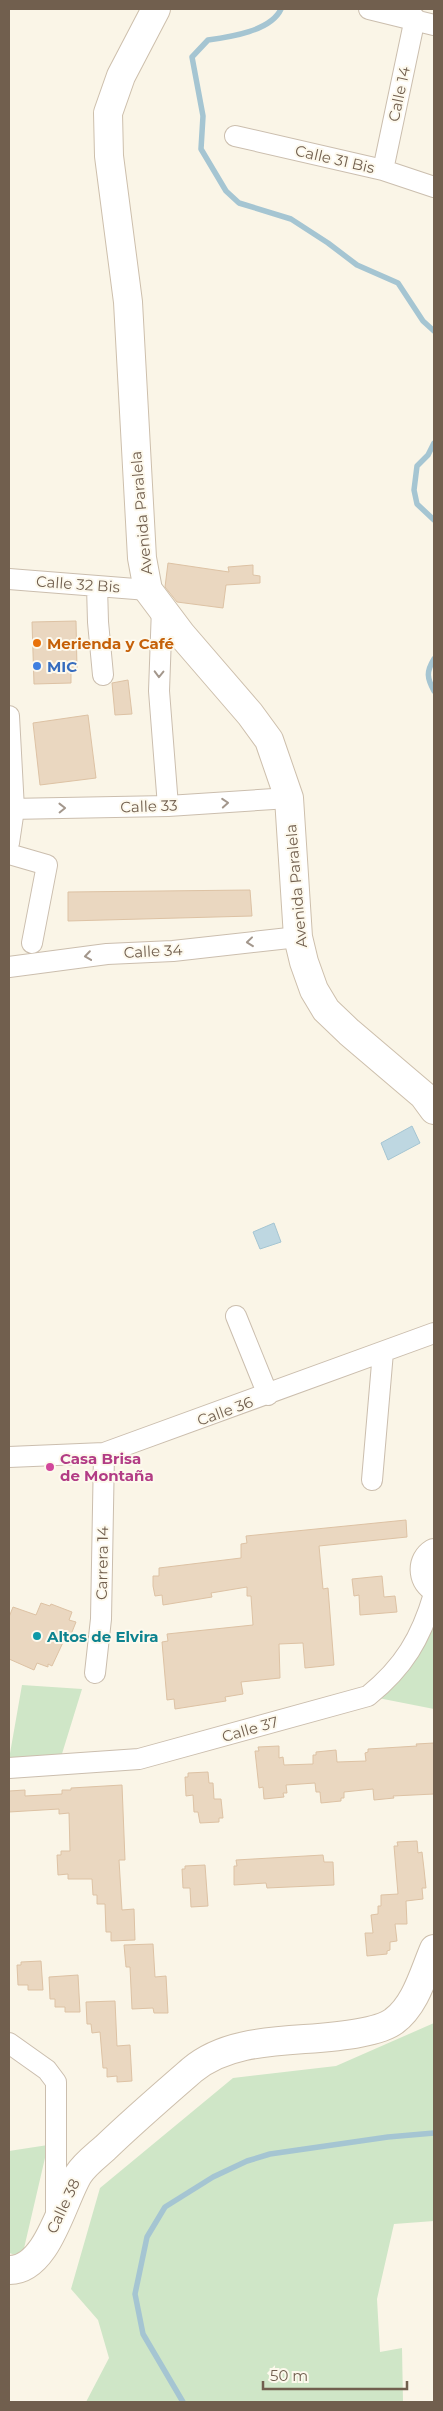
<svg xmlns="http://www.w3.org/2000/svg" width="443" height="2411" viewBox="0 0 443 2411" font-family="Montserrat,sans-serif">
<style>
.green{fill:#cfe6c7}
.water{fill:#bed7e1;stroke:#a5c5d2}
.lines{fill:none;stroke-linecap:round;stroke-linejoin:round}
.stream{stroke:#a5c5d2;stroke-width:5.5}
.building{fill:#ead7c0;stroke:#ddc2a4}
.minor-casing{stroke:#cbbeae;stroke-width:22}
.secondary-casing{stroke:#cdbfac;stroke-width:30}
.minor{stroke:#fff;stroke-width:20}
.secondary{stroke:#fff;stroke-width:28}
.oneway{stroke:#a3978c}
.food-dot{fill:#e8710a;stroke:#fdf9ed;stroke-width:2}
.shop-dot{fill:#3f7fe0;stroke:#fdf9ed;stroke-width:2}
.hotel-dot{fill:#d1479c;stroke:#fdf9ed;stroke-width:2}
.culture-dot{fill:#0f9aa8;stroke:#fdf9ed;stroke-width:2}
.labels{text-anchor:middle;dominant-baseline:central;stroke-width:4;stroke-linejoin:round;paint-order:stroke}
.street-label{font-size:15px;fill:#715f4e;stroke:#fdf9ed}
.food-label{font-size:15px;font-weight:bold;fill:#c56008;stroke:#fdf9ed;text-anchor:start}
.shop-label{font-size:15px;font-weight:bold;fill:#366cbe;stroke:#fdf9ed;text-anchor:start}
.hotel-label{font-size:15px;font-weight:bold;fill:#b23c85;stroke:#fdf9ed;text-anchor:start}
.culture-label{font-size:15px;font-weight:bold;fill:#0d838f;stroke:#fdf9ed;text-anchor:start}
</style>
<rect width="100%" height="100%" fill="#faf5e7"/>
<!-- green -->
<path class="green" d="M434 1594V1709L368 1696 389 1679Z
M22 1685 82 1689 61 1757 9 1759Z
M434 2023V2221L394 2224 377 2299 380 2352 402 2348 403 2402H86L109 2358 98 2320 71 2289 100 2188 233 2078 336 2066Z
M48 2145 22 2257 9 2253V2151Z"/>
<!-- water -->
<path class="water" d="M412 1126 420 1143 388 1160 381 1143Z
M274 1223 281 1242 260 1249 253 1232Z"/>
<g class="lines">
<!-- stream -->
<path class="stream" d="M281 9C271 31 230 37 208 40L192 57 203 116 201 149 226 191 239 203 291 219 328 243 357 265 398 283 423 321 434 331
M434 443 428 455 417 466 414 490 417 504 434 520
M434 659C426 672 427 678 434 691
M183 2402 143 2334 135 2294 147 2237 165 2207 213 2177 247 2161 270 2154 388 2137 434 2133"/>
</g>
<!-- building -->
<path class="building" d="M168 563 229 572 228 567 253 565V575L260 576V583L226 585 223 608 177 602 165 587Z
M76 621 77 669H71V683L34 684 32 622Z
M128 680 132 714 115 715 112 683Z
M88 715 96 778 40 785 33 723Z
M250 890 252 916 68 921V892Z
M406 1520 407 1537 319 1546 323 1589 328 1588 334 1665 305 1668 303 1643 279 1644 280 1678 241 1682 243 1694 225 1697 226 1701 175 1709 174 1699 167 1700 162 1642 168 1641 167 1634 253 1625 251 1596H247V1587L211 1593 212 1597 163 1605 162 1595 155 1596 153 1586V1576H159V1568L241 1558V1544L247 1543 246 1536Z
M382 1576 384 1597 395 1596 397 1612 360 1615 359 1595 354 1596 352 1579Z
M41 1603 50 1606 51 1604 72 1612 69 1620 76 1622 70 1637 66 1636 52 1666 48 1664V1667L37 1663 34 1670 9 1659V1617L13 1607 36 1615Z
M434 1743V1794L393 1796 394 1798 374 1800 373 1789 344 1792V1798H341V1801L321 1803 320 1792H316L315 1783 286 1785 287 1793H283L284 1797 264 1799 263 1787 259 1788 255 1751H259L258 1747 279 1746V1758L283 1757 284 1765 313 1764V1755H316V1752L336 1750 337 1762 366 1761 365 1753 368 1752V1749L417 1746 416 1744Z
M208 1772 209 1783H213L214 1799H221L223 1818H219V1822L200 1823 198 1812H194L193 1795 186 1796 185 1777H188V1773Z
M122 1785 125 1860H119L122 1910 134 1909 135 1940 111 1941V1932H106L105 1904H97V1895H93L92 1879H68V1874L58 1875 57 1855H61V1851H70L69 1813 59 1814V1809L9 1812V1791L25 1790V1796L62 1794V1790H71V1788Z
M417 1841 418 1853 422 1852 424 1869 426 1888H422L423 1899 406 1901 407 1924H395L397 1941 390 1942V1950L387 1951V1954L367 1956 365 1933H373L371 1915 378 1914V1906H381V1895L398 1894 394 1846H398L397 1842Z
M323 1855 324 1862H333L334 1885 267 1888 266 1883 234 1885V1866H237L236 1860Z
M205 1865 208 1906 191 1907 190 1888H183L182 1869H185V1866Z
M153 1944 155 1977 166 1976 168 2013H154L153 2008 132 2009 130 1967H126L124 1945Z
M41 1961 43 1990H28V1985H18L17 1965H21V1962Z
M78 1975 80 2012H65V2007H55V1999H50L49 1977Z
M115 2001 117 2046 130 2045 132 2081 117 2082V2076L107 2077V2068H103L100 2032 92 2033 91 2024H87L86 2002Z"/>
<g class="lines">
<defs>
<path id="minor" d="M369 9 434 25
M235 136 383 170 434 187
M383 170 415 18
M9 579 148 590
M97 586 98 622 103 675
M162 608 159 691 168 806
M9 716 14 809 9 843
M9 809 168 806 289 798
M9 854 47 865 32 943
M9 967 107 954 173 951 298 937
M236 1316 268 1395
M9 1457 104 1453 434 1333
M372 1480 383 1352
M95 1673 101 1619 104 1453
M9 1768 139 1759 368 1696C404 1667 421 1638 434 1594
M9 2043 47 2070 56 2082V2217"/>
<path id="secondary" d="M156 9 121 76 108 113 109 156 128 302 142 558 148 590 181 634 250 714 269 740 289 798 298 937 304 962 314 990 326 1010 349 1032 423 1095 434 1110
M434 1553C421 1561 422 1578 434 1587
M9 2270C47 2271 62 2202 78 2175 84 2165 96 2156 105 2148 133 2121 162 2096 192 2070 236 2033 305 2044 359 2033 370 2031 385 2028 394 2021 416 2005 424 1972 434 1949"/>
</defs>
<!-- minor casing -->
<use href="#minor" class="minor-casing"/>
<!-- secondary casing -->
<use href="#secondary" class="secondary-casing"/>
<!-- minor -->
<use href="#minor" class="minor"/>
<!-- secondary -->
<use href="#secondary" class="secondary"/>
</g>
<!-- one-way arrows -->
<defs><path id="oneway-chevron" d="M-2-3.5L2.5 0L-2 3.5" fill="none" stroke-width="1.6" stroke-linecap="round" stroke-linejoin="round" transform="scale(1.25)"/></defs>
<g class="oneway">
<use href="#oneway-chevron" transform="translate(159 674) rotate(91)"/>
<use href="#oneway-chevron" transform="translate(225 803) rotate(-4)"/>
<use href="#oneway-chevron" transform="translate(62 808) rotate(-1)"/>
<use href="#oneway-chevron" transform="translate(250 942) rotate(174)"/>
<use href="#oneway-chevron" transform="translate(88 956) rotate(172)"/>
</g>
<!-- markers -->
<circle class="food-dot" cx="37" cy="643" r="5"/>
<circle class="shop-dot" cx="37" cy="666" r="5"/>
<circle class="hotel-dot" cx="50" cy="1467" r="5"/>
<circle class="culture-dot" cx="37" cy="1636" r="5"/>
<g class="labels">
<!-- street labels -->
<g class="street-label">
<text transform="translate(399 94) rotate(-78)">Calle 14</text>
<text transform="translate(335 159) rotate(13)">Calle 31 Bis</text>
<text transform="translate(141 513) rotate(-95)">Avenida Paralela</text>
<text transform="translate(78 584) rotate(4)">Calle 32 Bis</text>
<text transform="translate(149 806) rotate(-2)">Calle 33</text>
<text transform="translate(296 886) rotate(-95)">Avenida Paralela</text>
<text transform="translate(153 951) rotate(-3)">Calle 34</text>
<text transform="translate(225 1411) rotate(-20)">Calle 36</text>
<text transform="translate(102 1563) rotate(-89)">Carrera 14</text>
<text transform="translate(250 1729) rotate(-16)">Calle 37</text>
<text transform="translate(63 2206) rotate(-65)">Calle 38</text>
</g>
<!-- food labels -->
<g class="food-label">
<text x="47" y="643">Merienda y Café</text>
</g>
<!-- shop labels -->
<g class="shop-label">
<text x="47" y="666">MIC</text>
</g>
<!-- hotel labels -->
<g class="hotel-label">
<text x="60" y="1458">Casa Brisa<tspan x="60" dy="17">de Montaña</tspan></text>
</g>
<!-- culture labels -->
<g class="culture-label">
<text x="47" y="1636">Altos de Elvira</text>
</g>
</g>
<!-- border -->
<rect width="443" height="2411" fill="none" stroke="#715f4e" stroke-width="20"/>
<!-- scale -->
<path d="M263 2381v8h144v-8" fill="none" stroke="#715f4e" stroke-width="2.5"/>
<text x="270" y="2381" font-size="15" fill="#715f4e" stroke="#fdf9ed" stroke-width="4" paint-order="stroke">50 m</text>
</svg>
